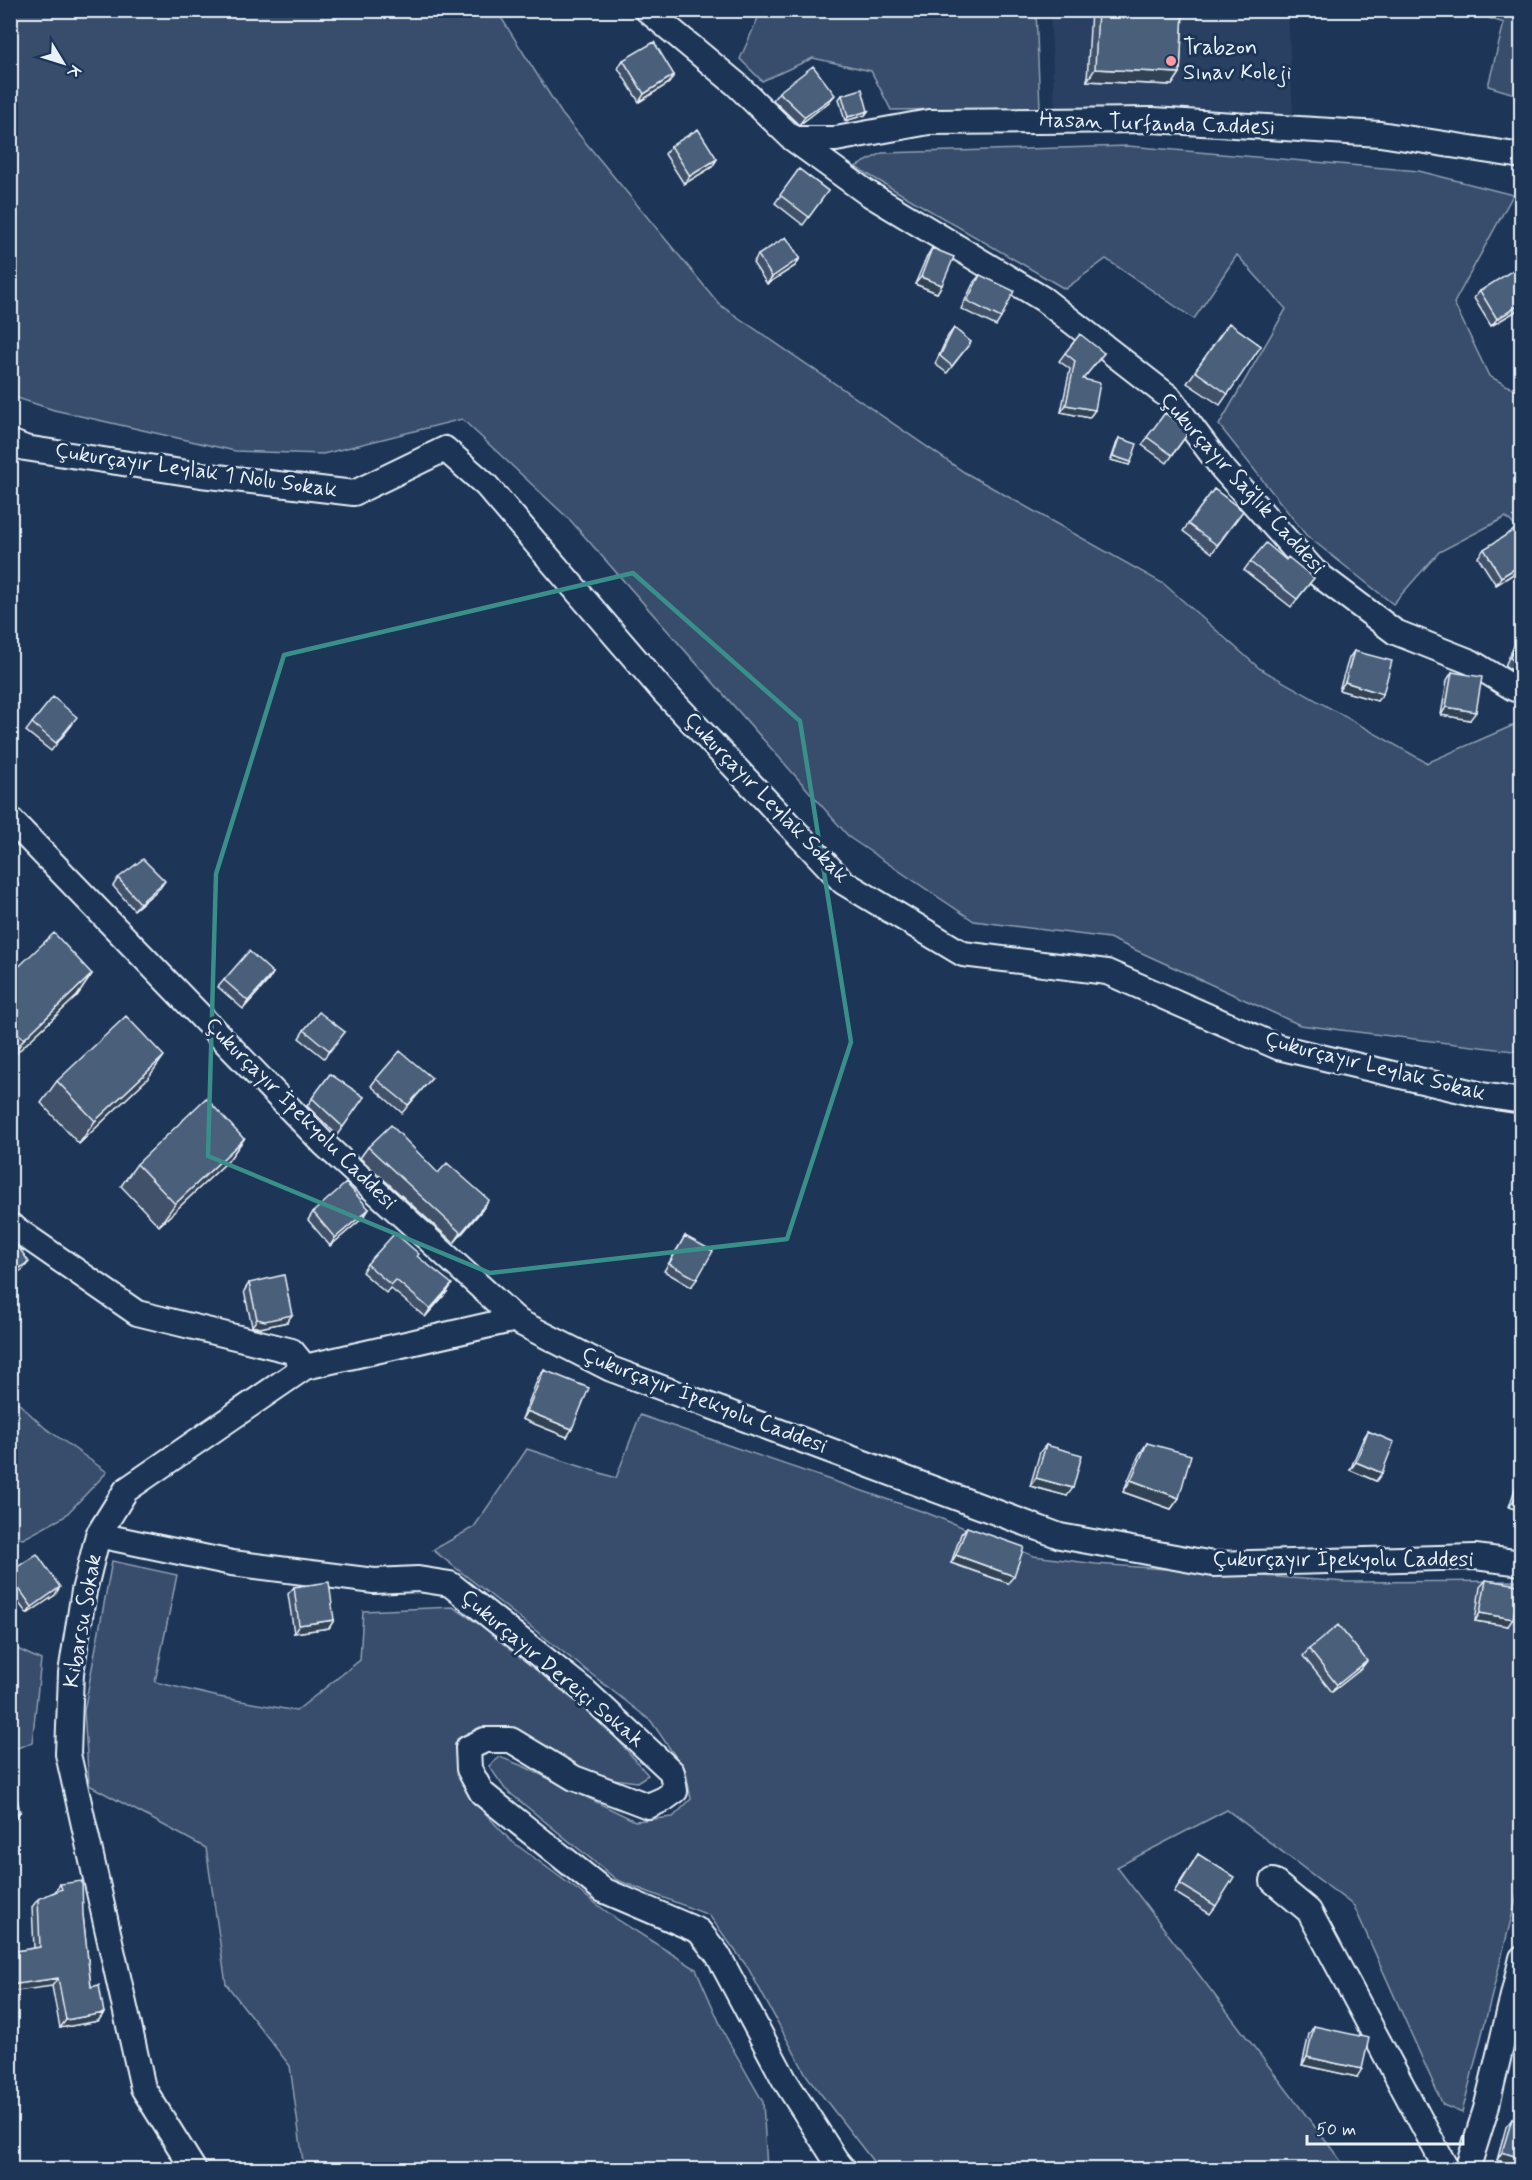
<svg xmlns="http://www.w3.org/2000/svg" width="1532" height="2180" viewBox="0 0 1532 2180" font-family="Mynerve,sans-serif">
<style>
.built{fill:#2a4162}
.green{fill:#374d6c;stroke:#909fb2;stroke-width:1.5}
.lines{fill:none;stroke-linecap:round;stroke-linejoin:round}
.minor-casing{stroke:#e8f1f8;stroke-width:28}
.minor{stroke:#1d3557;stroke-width:24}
.wall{fill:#3f5169;stroke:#e8f1f8;stroke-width:1.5}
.shaded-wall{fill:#334255;stroke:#e8f1f8;stroke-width:1.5}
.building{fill:#495e7a;stroke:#e8f1f8;stroke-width:1.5}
.marked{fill:none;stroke:#3a8f8a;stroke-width:4.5;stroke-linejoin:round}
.poi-dot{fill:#ff9aa2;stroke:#1d3557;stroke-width:2}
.labels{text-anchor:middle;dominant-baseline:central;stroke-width:6;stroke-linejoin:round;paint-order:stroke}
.poi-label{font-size:22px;fill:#e8f1f8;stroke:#1d3557;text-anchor:start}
.street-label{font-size:22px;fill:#e8f1f8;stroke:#1d3557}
</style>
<rect width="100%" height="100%" fill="#1d3557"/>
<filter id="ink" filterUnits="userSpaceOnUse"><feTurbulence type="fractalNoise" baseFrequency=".0167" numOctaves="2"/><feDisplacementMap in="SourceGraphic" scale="12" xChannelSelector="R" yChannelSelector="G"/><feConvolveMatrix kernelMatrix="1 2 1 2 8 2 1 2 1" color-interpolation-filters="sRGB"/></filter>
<g filter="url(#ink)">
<!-- built -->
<path class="built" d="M1050 11H1288L1293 115 1055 111Z"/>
<!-- green -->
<path class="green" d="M11 10 497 11 562 114 720 305 964 472 1164 584 1259 668 1427 763 1521 722V1052L1300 1025 1109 938 974 921 850 838 571 521 462 419 323 454 235 451 54 410 11 396Z
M761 11H1036L1040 108 891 110 871 71 813 58 762 81 740 59Z
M1468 11H1521V96L1488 86 1504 23Z
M1128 146 1419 171 1513 195 1454 303 1489 376 1521 393V532L1506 517 1439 552 1393 604 1306 535 1219 425 1286 309 1237 255 1194 319 1106 259 1065 289 855 167 882 153Z
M11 1360 15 1400 44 1427 107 1472 64 1517 23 1539 11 1536Z
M640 1415 927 1513 1034 1556 1096 1564 1346 1582 1521 1581V1880L1462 2113 1443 2105 1354 1906 1227 1810 1117 1867 1347 2169H879L807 2076 748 1968 709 1915 617 1880 505 1789 489 1766 500 1757 525 1767 635 1821 673 1817 691 1799 686 1772 651 1721 433 1550 474 1527 527 1449 616 1478Z
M112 1561 177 1575 155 1682 219 1697 296 1711 360 1660 363 1611 453 1607 479 1624 607 1727 648 1775 637 1782 598 1777 513 1732 480 1727 457 1739 456 1765 468 1795 510 1840 618 1920 696 1969 725 2035 763 2102 767 2169H304L290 2066 226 1984 206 1848 89 1785 84 1711Z
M11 1646 41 1660 32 1743 11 1750Z"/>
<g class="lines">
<defs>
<path id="minor" d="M647 10 736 84 793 139 866 192 1043 299 1169 397 1223 469 1314 571 1395 632 1471 662 1515 689H1522
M793 139H836L929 122 1153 120 1380 134 1522 156
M10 442 25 448 201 475 354 493 445 449 486 485 662 690 843 882 963 954 1107 972 1278 1047 1482 1095 1522 1101
M10 819 325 1145 519 1322 611 1369 1060 1536 1213 1564 1475 1557 1522 1563
M10 1225 137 1313 292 1351 305 1367
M98 1535 232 1563 374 1581 418 1579 450 1584 586 1692 672 1772 675 1791 664 1799 648 1806 574 1778 511 1740H485L468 1748 469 1769 482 1793 603 1890 699 1931 718 1955 784 2079 835 2159 844 2170
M1273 1881 1309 1911 1447 2170
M194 2170 143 2088 68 1754 71 1673 84 1591 98 1535 126 1490 305 1367 516 1319
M1467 2170 1486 2109 1522 1958"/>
</defs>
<!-- minor casing -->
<use href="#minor" class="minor-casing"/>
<!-- minor -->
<use href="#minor" class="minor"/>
</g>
<!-- wall -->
<path class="wall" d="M1091 10H1183L1180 73 1172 85 1087 81Z
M623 60 674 75 669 83 639 102 618 68Z
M779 92 829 102 799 125 773 100Z
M842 95 868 111 865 115 845 121 839 99Z
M671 146 717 159 712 167 684 184 665 154Z
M799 169 828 191 803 225 775 203Z
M932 248 942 285 937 293 915 284 927 256Z
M758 255 800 258 795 266 767 284 753 263Z
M980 275 1001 318 996 326 961 309 974 282Z
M1521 285V308L1491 326 1474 298 1480 291Z
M1229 323 1261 346 1220 405 1187 383Z
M954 328 971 342 947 373 935 364 948 336Z
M1065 353H1104L1083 379 1095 410 1089 418 1061 412 1070 369 1059 361Z
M1165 413 1189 432 1167 463 1142 445Z
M1119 438 1129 465 1111 460 1117 442Z
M1214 489 1243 511 1212 553 1183 531Z
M1521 535V569L1496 585 1478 557 1484 549Z
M1286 560 1314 578 1291 607 1244 570 1250 562Z
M1521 632V675L1505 666 1517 639Z
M1354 651 1383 694 1377 701 1339 690 1349 658Z
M1452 672 1470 720 1441 715 1447 680Z
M32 723 72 725 51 751 26 731Z
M118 878 160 888 134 910 113 886Z
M273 973 268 981 243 1009 218 987 224 980Z
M92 974 77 996 10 1059V975Z
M304 1030 345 1032 324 1058 299 1038Z
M330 1074 364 1097 337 1135 307 1106Z
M148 1078 79 1144 41 1103 57 1081Z
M432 1078 402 1113 371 1086 376 1079Z
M244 1139 228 1161 159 1226 121 1186 137 1164Z
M368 1147 438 1173 482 1210 454 1243 360 1158Z
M369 1209 364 1217 330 1246 308 1220 313 1212Z
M685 1236 697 1279 691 1287 664 1271Z
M417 1257 447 1292 425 1317 390 1288 386 1293 362 1272 367 1264Z
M249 1283 287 1322 260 1328 252 1326 244 1291Z
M544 1370 567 1437 522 1419 538 1378Z
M1368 1431 1382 1473 1376 1481 1350 1470 1363 1439Z
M1147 1443 1179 1498 1171 1509 1123 1492 1139 1455Z
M1046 1445 1067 1496 1030 1486 1040 1452Z
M1521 1474V1511L1509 1507 1518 1480Z
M967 1527 1008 1583 951 1563 961 1534Z
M10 1572 55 1595 27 1614 10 1591Z
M1486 1580 1508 1626 1475 1621 1480 1587Z
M294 1587 334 1620 329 1628 294 1633 288 1594Z
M1309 1649 1361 1669 1332 1692 1303 1656Z
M1198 1854 1216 1906 1210 1914 1174 1892Z
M60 1884 83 1915 91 1987 104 2013 98 2021 60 2028 52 1986 34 1948 32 1907 38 1899 55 1892Z
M1314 2026 1357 2077 1302 2065 1309 2034Z
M1512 2119 1521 2167 1497 2160 1506 2127Z"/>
<!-- shaded-wall -->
<path class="shaded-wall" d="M1095 69 1180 73 1172 85 1087 81Z
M674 75 669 83 639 102 644 94Z
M835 95 829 102 799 125 805 117Z
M868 111 865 115 845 121 848 117Z
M717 159 712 167 684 184 690 176Z
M800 258 795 266 767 284 772 277Z
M921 277 942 285 937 293 915 284Z
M1521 304V308L1491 326 1497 319Z
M1066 405 1095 410 1089 418 1061 412Z
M1113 456 1131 462 1129 465 1111 460Z
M1521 565V569L1496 585 1501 577Z
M1345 682 1383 694 1377 701 1339 690Z
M1446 707 1476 712 1470 720 1441 715Z
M165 881 160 888 134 910 140 903Z
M273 973 268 981 243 1009 248 1001Z
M92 974 77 996 10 1059 24 1039Z
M164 1056 148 1078 79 1144 95 1121Z
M244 1139 228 1161 159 1226 175 1204Z
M489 1200 482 1210 454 1243 461 1233Z
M369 1209 364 1217 330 1246 335 1238Z
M29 1262 23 1269 10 1278V1274Z
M452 1284 447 1292 425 1317 430 1309Z
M292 1315 287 1322 260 1328 252 1326 257 1319Z
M527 1411 572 1429 567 1437 522 1419Z
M1356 1462 1382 1473 1376 1481 1350 1470Z
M1036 1478 1073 1488 1067 1496 1030 1486Z
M1131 1480 1179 1498 1171 1509 1123 1492Z
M1515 1499 1521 1501V1511L1509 1507Z
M956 1555 1014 1576 1008 1583 951 1563Z
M60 1587 55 1595 27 1614 32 1607Z
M1480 1613 1513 1619 1508 1626 1475 1621Z
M334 1620 329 1628 294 1633 299 1625Z
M1367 1661 1361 1669 1332 1692 1337 1685Z
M20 1812 15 1820 10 1821V1815Z
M58 1978 52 1986 10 1992V1985Z
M104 2013 98 2021 60 2028 66 2020Z
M1307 2057 1362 2069 1357 2077 1302 2065Z
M1502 2152 1521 2158V2167L1497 2160Z"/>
<!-- building -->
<path class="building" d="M1098 10H1183L1180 73 1095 69Z
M654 42 674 75 644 94 623 60Z
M813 66 835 95 805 117 779 92Z
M862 89 868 111 848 117 842 95Z
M698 129 717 159 690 176 671 146Z
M799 169 828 191 809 217 780 195Z
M786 237 800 258 772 277 758 255Z
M932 248 954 257 942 285 921 277Z
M1513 270 1521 285V304L1497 319 1480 291Z
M980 275 1014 291 1001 318 967 301Z
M1229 323 1261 346 1228 394 1195 371Z
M954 328 971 342 952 366 940 356Z
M1080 334 1104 353 1083 379 1100 383 1095 410 1066 405 1075 361 1065 353Z
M1165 413 1189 432 1172 455 1147 437Z
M1119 438 1137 444 1131 462 1113 456Z
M1214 489 1243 511 1217 545 1188 524Z
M1517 528 1521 535V565L1501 577 1484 549Z
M1266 543 1286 560 1288 557 1314 578 1297 599 1250 562Z
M1521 633V665L1510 658Z
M1354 651 1392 661 1383 694 1345 682Z
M1452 672 1482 677 1476 712 1446 707Z
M53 697 77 717 56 743 32 723Z
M143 859 165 881 140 903 118 878Z
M10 877 19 886 10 894Z
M54 933 92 974 24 1039 10 1025V975Z
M249 951 273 973 248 1001 224 980Z
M319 1012 345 1032 330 1051 304 1030Z
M126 1016 164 1056 95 1121 57 1081Z
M400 1051 432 1078 408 1105 376 1079Z
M330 1074 364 1097 343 1127 312 1098Z
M206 1098 244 1139 175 1204 137 1164Z
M391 1125 438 1173 447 1163 489 1200 461 1233 368 1147Z
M346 1183 369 1209 335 1238 313 1212Z
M395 1233 419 1254 417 1256 452 1284 430 1309 396 1280 391 1285 367 1264Z
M10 1235 29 1262 10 1274Z
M685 1236 713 1251 697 1279 669 1264Z
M284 1275 292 1315 265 1321 257 1319 249 1283Z
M544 1370 589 1388 572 1429 527 1411Z
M1368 1431 1394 1442 1382 1473 1356 1462Z
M1147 1443 1191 1455 1179 1498 1131 1480Z
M1046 1445 1082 1455 1073 1488 1036 1478Z
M1521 1477V1501L1515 1499Z
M967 1527 1024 1547 1014 1576 956 1555Z
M37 1554 60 1587 32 1607 10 1576V1572Z
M1486 1580 1519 1585 1513 1619 1480 1613Z
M329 1582 334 1620 299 1625 294 1587Z
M1338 1625 1367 1661 1337 1685 1309 1649Z
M13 1781 20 1812 10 1815V1782Z
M1198 1854 1234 1877 1216 1906 1180 1884Z
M82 1881 83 1915 91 1987 99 1985 104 2013 66 2020 58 1978 10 1985V1952L40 1947 38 1899 62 1889 60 1884Z
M1314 2026 1369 2038 1362 2069 1307 2057Z
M1512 2119 1521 2122V2158L1502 2152Z"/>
</g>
<!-- marked area -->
<path class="marked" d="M633 573 800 721 851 1042 787 1239 490 1273 208 1156 216 874 284 655Z"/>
<!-- markers -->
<circle class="poi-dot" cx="1171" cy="61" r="6"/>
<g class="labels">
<!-- poi labels -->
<g class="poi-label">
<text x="1183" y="48">Trabzon<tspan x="1183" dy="25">Sınav Koleji</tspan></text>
</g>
<!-- street labels -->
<g class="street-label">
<text transform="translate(1157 124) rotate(2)">Hasan Turfanda Caddesi</text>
<text transform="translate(196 471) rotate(8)">Çukurçayır Leylak 1 Nolu Sokak</text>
<text transform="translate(1242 484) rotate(48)">Çukurçayır Sağlık Caddesi</text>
<text transform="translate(766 798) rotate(46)">Çukurçayır Leylak Sokak</text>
<text transform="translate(1375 1067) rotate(14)">Çukurçayır Leylak Sokak</text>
<text transform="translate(300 1114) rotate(45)">Çukurçayır İpekyolu Caddesi</text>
<text transform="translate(704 1401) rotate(21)">Çukurçayır İpekyolu Caddesi</text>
<text x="1343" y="1560">Çukurçayır İpekyolu Caddesi</text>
<text transform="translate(83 1621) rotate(-80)">Kibarsu Sokak</text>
<text transform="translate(552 1669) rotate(40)">Çukurçayır Dereiçi Sokak</text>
</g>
</g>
<!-- margin -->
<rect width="1532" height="2180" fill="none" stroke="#1d3557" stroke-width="36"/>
<rect x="18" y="18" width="1496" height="2144" fill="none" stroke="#e8f1f8" stroke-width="2" filter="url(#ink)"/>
<!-- north arrow -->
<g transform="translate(63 63) rotate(128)" stroke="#1d3557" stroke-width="4.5" paint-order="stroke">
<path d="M0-4.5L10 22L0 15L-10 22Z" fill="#e8f1f8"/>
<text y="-9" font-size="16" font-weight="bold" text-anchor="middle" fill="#e8f1f8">K</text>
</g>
<!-- scale -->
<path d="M1307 2135v9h156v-9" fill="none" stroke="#e8f1f8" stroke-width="3"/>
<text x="1316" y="2135" font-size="18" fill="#e8f1f8" stroke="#1d3557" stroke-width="4.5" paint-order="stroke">50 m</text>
</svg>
